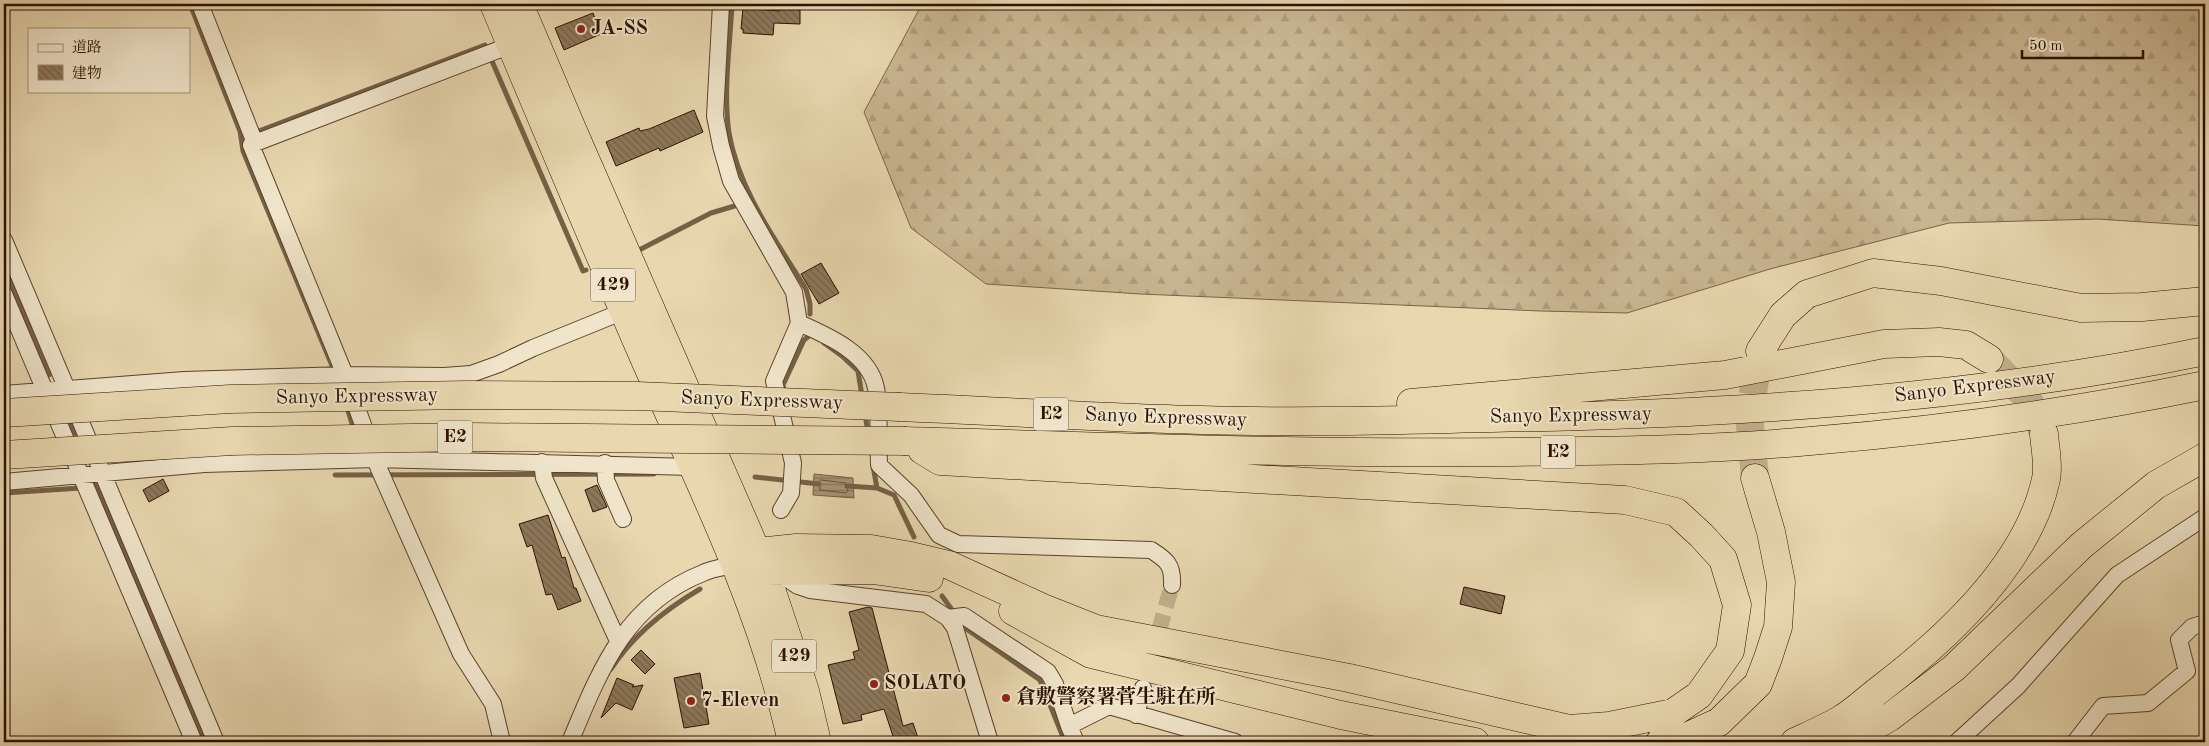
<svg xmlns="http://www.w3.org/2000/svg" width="2209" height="746" viewBox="0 0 2209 746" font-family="'Old Standard TT','Noto Serif JP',serif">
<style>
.forest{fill:url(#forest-firs);stroke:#796349}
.water{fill:url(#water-rules);stroke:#756046}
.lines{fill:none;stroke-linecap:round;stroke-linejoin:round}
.shore{stroke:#68523a;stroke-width:1}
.stream{stroke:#756046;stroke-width:5}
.building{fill:url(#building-back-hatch);stroke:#2a1101}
.street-tunnel{stroke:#c2af8c;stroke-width:16;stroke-dasharray:16 8;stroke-linecap:butt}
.highway-tunnel{stroke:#c2af8c;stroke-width:28;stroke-dasharray:28 14;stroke-linecap:butt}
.street-casing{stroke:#5a422c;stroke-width:18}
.highway-casing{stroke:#2a1101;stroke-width:29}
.street{stroke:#f0e5cb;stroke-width:16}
.highway{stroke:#e8d7af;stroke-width:28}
.highway-bridge-casing{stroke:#2a1101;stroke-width:29;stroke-linecap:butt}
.highway-bridge{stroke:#e8d7af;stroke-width:28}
.poi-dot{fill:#8f2418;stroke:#f0e5cb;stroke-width:2}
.labels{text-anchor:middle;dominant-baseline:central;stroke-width:4;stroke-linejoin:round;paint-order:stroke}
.shield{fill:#f0e5cb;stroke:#65513e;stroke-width:1}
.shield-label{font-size:19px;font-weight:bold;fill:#2a1101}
.poi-label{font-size:20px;font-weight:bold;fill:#2a1101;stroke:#f0e5cb;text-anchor:start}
.street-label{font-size:20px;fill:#2a1101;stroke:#f0e5cb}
</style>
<defs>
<pattern id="forest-firs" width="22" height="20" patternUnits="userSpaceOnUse" patternTransform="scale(1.25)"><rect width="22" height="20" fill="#c8b591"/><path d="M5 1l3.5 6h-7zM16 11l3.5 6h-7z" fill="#ac9b7b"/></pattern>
<pattern id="water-rules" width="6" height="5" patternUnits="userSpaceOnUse" patternTransform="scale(1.25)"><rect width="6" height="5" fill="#a79474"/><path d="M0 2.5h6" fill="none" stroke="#88775d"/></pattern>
<pattern id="building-back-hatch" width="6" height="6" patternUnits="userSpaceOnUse" patternTransform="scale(1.25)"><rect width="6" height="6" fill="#8d785b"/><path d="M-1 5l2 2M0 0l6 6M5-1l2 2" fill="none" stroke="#736149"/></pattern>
</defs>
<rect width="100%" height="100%" fill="#e8d7af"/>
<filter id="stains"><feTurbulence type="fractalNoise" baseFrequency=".004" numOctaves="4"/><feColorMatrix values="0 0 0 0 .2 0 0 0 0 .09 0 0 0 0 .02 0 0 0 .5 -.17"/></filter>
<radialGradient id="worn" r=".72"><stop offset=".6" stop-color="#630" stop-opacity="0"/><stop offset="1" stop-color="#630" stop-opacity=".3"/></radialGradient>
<!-- forest -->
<path class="forest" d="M922 4H2205V226L2097 219 1949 223 1770 269 1627 313 1541 311 1141 294 986 284 911 228 864 112Z"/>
<!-- water -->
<path class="water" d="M814 474 853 478 854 498 813 495Z"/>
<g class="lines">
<!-- shore -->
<path class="shore" d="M821 480 846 483 848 491 846 493 820 490 819 482Z"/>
<!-- stream -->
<path class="stream" d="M190 4 240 131 243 151 333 368
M732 4C730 46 723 91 729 133 739 191 776 240 806 289L810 304V314
M241 138 485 45 583 271 586 270
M641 249 711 213 738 205
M4 272 8 277 49 375
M824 343 842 356 858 371 862 396
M784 391 783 385 804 340 809 336
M346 404 354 430
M865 414 868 433
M67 418 78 443
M873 466 877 488 894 495 914 537
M335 475 654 474
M755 477 819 484
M95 482 206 742
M847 486 877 488
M4 493 81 488
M942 596 955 614
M960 621 965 628 1040 680 1065 742
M611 669C633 635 666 609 700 589"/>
</g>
<!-- building -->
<path class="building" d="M781 4H800V24L774 23 773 35 743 33V29H741L743 8 780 11Z
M593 13 601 34 564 50 555 28Z
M694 110 703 132 660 151 659 148 616 166 606 142 639 128 640 131 649 129Z
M821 263 839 293 819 304 801 274Z
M163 479 169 491 149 502 143 490Z
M597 485 607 507 593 512 585 490Z
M548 515 562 558 565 557 574 588H576L581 601 558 610 552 594 546 595 532 545 527 547 519 524Z
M1464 587 1505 596 1501 614 1460 604Z
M868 607 872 608 903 726 913 723 918 738 904 742H895L884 709 861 715 862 720 843 724 828 665 855 659 853 652 859 650 849 612Z
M641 650 655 664 645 674 631 660Z
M700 673 709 724 684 728 674 678Z
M617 678 634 685 632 687 643 685 632 710 616 703 601 718Z"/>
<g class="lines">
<!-- street-tunnel -->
<path class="street-tunnel" d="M1146 676 1172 585"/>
<!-- highway-tunnel -->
<path class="highway-tunnel" d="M1989 359 2028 399 2044 434
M1755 478 1749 415 1760 351"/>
<defs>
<path id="street" d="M200 4 255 143 251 145 345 375 379 469 461 654 493 704 502 742
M721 4 715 116 721 146 731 181 794 292 799 323 774 381 793 463 791 493 781 510
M255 143 511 45
M4 240 216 742
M4 294 194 742
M799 323C828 336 869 353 876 388 880 410 878 441 879 465L911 495 939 535 958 544 1151 550C1167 560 1173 565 1172 585
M4 394 184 380 345 375 444 376 471 374 499 364 533 348 624 311
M542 462 544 478 618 641
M605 463 606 480 623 519
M4 482 204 464 375 459 693 467
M777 572 798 586 810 590 926 604 948 618 955 628 990 742
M948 618 964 616 1048 672 1055 684 1069 726
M1136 715 1143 688
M570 742C600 670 625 604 703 573 713 568 726 567 737 564
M1076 742 1069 726 1109 706 1235 742
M1957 742 2018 686 2117 575 2205 517
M2075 742 2103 706 2148 703 2187 671 2179 640 2192 627 2205 623"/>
<path id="highway" d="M494 4C545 126 596 248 649 369 704 491 763 611 792 742
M519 4 572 129 765 571 805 691 817 742
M1760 351 1783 315 1807 294 1873 273 1941 281 2081 308 2142 307 2205 301
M1411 403 1725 375 1884 344 1939 342 1966 345 1989 359
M900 407C1000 411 1101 418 1202 420 1299 423 1395 420 1492 418 1732 414 1969 400 2205 351
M906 441C1107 447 1307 454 1509 452 1609 451 1710 450 1810 441 1942 430 2075 412 2205 385
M922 450 940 461 1625 500 1676 512 1701 535 1723 559 1737 605 1730 651 1699 695 1673 713 1609 726 1569 729
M737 564 757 552 796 548 871 549 911 556 949 565 1043 608 1096 629 1349 678 1569 729 1586 735
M748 567 765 571 873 570 929 578
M1013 611 1091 654 1341 715 1475 742
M1660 742 1680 740 1719 722 1758 684 1768 658 1778 627 1781 582 1771 532 1755 478
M1795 742C1810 735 1826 728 1840 720 1854 712 1866 700 1879 690 1946 639 2028 564 2046 479 2049 465 2045 448 2044 434
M1846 742 1890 717 1954 668 2082 545 2156 485 2205 457"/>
</defs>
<!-- street casing -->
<use href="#street" class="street-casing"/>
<!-- highway casing -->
<use href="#highway" class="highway-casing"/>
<!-- street -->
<use href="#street" class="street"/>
<!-- highway -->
<use href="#highway" class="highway"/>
<defs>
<path id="highway-bridge" d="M4 413 230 399 467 395 637 396 900 407
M4 455 232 441 468 437 906 441"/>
</defs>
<!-- highway-bridge casing -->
<use href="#highway-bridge" class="highway-bridge-casing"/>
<!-- highway-bridge -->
<use href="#highway-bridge" class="highway-bridge"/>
</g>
<!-- markers -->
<g class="poi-dot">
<circle cx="581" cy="29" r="5"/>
<circle cx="874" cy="684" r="5"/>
<circle cx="1006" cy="698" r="5"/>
<circle cx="691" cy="701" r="5"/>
</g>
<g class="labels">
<!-- shield labels -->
<g class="shield">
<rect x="590.5" y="268.5" width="45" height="33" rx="4"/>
<rect x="1033.5" y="397.5" width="35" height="33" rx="4"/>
<rect x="437.5" y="420.5" width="35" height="33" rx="4"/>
<rect x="1540.5" y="435.5" width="35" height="33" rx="4"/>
<rect x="771.5" y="639.5" width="45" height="33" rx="4"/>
</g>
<g class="shield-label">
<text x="613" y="285">429</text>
<text x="1051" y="414">E2</text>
<text x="455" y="437">E2</text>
<text x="1558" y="452">E2</text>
<text x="794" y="656">429</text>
</g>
<!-- poi labels -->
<g class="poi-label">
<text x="591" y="29">JA-SS</text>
<text x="884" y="684">SOLATO</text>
<text x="1016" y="698">倉敷警察署菅生駐在所</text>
<text x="701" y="701">7-Eleven</text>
</g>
<!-- street labels -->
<g class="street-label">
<text transform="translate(1975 387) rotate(-7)">Sanyo Expressway</text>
<text transform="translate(357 397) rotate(-1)">Sanyo Expressway</text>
<text transform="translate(762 401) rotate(2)">Sanyo Expressway</text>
<text transform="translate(1571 416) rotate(-1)">Sanyo Expressway</text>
<text transform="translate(1166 418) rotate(2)">Sanyo Expressway</text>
</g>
</g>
<!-- margin -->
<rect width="2209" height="746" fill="none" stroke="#e8d7af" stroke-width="20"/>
<rect x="5" y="5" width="2199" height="736" fill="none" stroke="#2a1101" stroke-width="2.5"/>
<rect x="10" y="10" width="2189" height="726" fill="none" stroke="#2a1101"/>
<!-- legend -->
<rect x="28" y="28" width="162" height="65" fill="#f0e5cb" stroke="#a1907a"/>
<rect x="38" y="44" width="25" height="8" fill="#f0e5cb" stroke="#a1907a"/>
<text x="72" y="52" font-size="15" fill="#2a1101">道路</text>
<rect x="38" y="65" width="25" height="15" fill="url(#building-back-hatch)" stroke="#a1907a"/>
<text x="72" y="78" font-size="15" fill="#2a1101">建物</text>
<!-- scale -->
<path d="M2022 50v8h121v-8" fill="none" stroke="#2a1101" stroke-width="2.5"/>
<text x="2029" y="50" font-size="15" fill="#2a1101" stroke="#f0e5cb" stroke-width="4" paint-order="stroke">50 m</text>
<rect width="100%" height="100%" filter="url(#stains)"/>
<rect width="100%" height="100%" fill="url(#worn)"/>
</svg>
